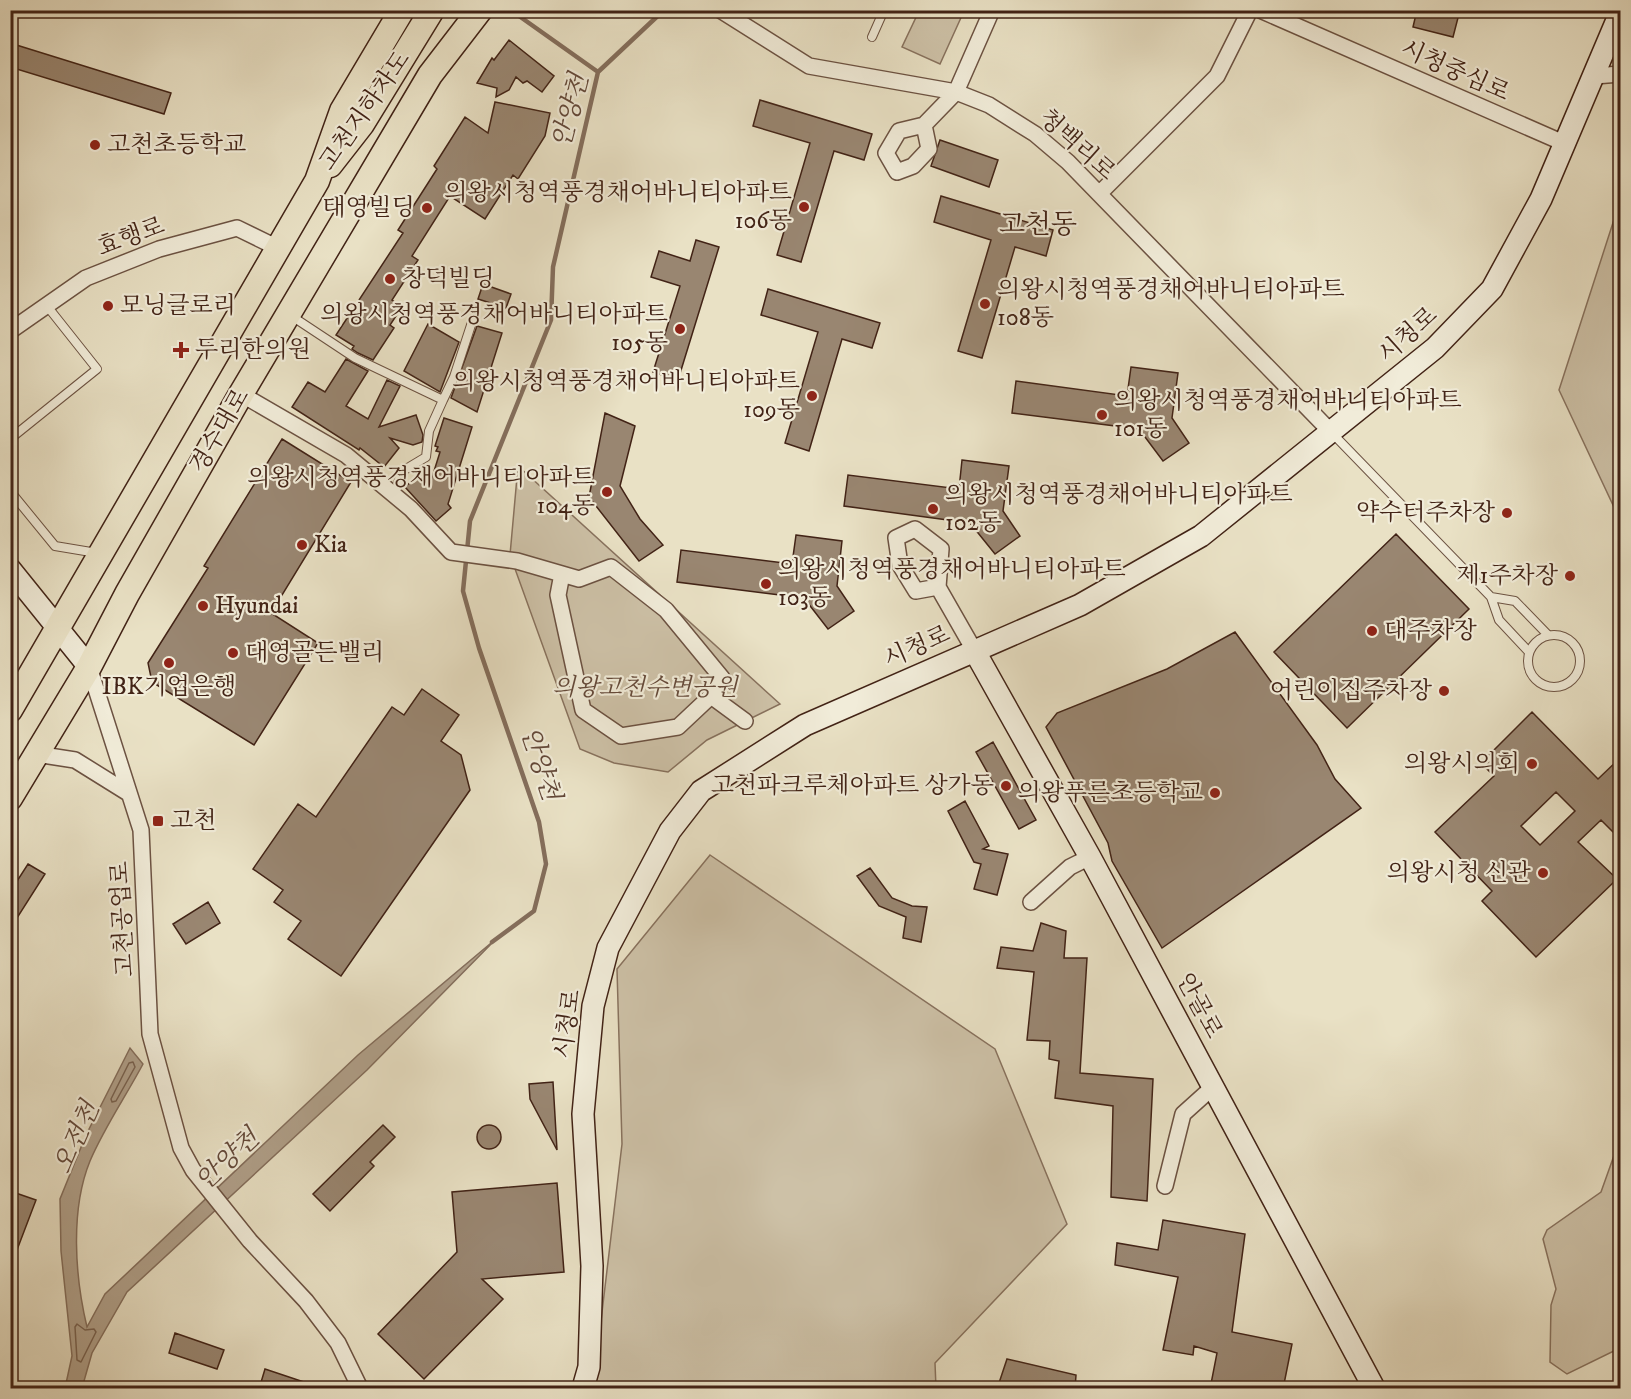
<svg xmlns="http://www.w3.org/2000/svg" width="1631" height="1399" viewBox="0 0 1631 1399" font-family="'IM FELL DW Pica','Noto Serif KR',serif">
<style>
.green{fill:#cdc1a7;stroke:#88725e;stroke-width:1.5}
.water{fill:#b0a08a;stroke:#846e5c;stroke-width:1.5}
.lines{fill:none;stroke-linecap:round;stroke-linejoin:round}
.shore{stroke:#796250;stroke-width:1.5}
.stream{stroke:#846e5c;stroke-width:4.5}
.building{fill:#998671;stroke:#422316;stroke-width:1.5;fill-rule:evenodd}
.lane-casing{stroke:#6c5242;stroke-width:10}
.street-casing{stroke:#6c5242;stroke-width:18}
.secondary-casing{stroke:#422316;stroke-width:24}
.primary-casing{stroke:#422316;stroke-width:27}
.lane{stroke:#f1ecd9;stroke-width:8}
.street{stroke:#f1ecd9;stroke-width:15}
.secondary{stroke:#f1ecd9;stroke-width:21}
.primary{stroke:#e9e1c5;stroke-width:24}
.poi-dot{fill:#8f2418;stroke:#f1ecd9;stroke-width:2}
.labels{text-anchor:middle;dominant-baseline:central;stroke-width:4.5;stroke-linejoin:round;paint-order:stroke}
.street-label{font-size:24px;fill:#422316;stroke:#f1ecd9}
.poi-label{font-size:24px;fill:#422316;stroke:#f1ecd9;text-anchor:start}
.park-label{font-size:24px;font-style:italic;fill:#654a3a;stroke:#f1ecd9}
.water-label{font-size:26px;font-style:italic;fill:#634839;stroke:#f1ecd9}
.quarter-label{font-size:27px;fill:#422316;stroke:#f1ecd9}
</style>
<rect width="100%" height="100%" fill="#e9e1c5"/>
<filter id="stains"><feTurbulence type="fractalNoise" baseFrequency=".00333" numOctaves="4"/><feColorMatrix values="0 0 0 0 .2 0 0 0 0 .09 0 0 0 0 .02 0 0 0 .5 -.17"/></filter>
<radialGradient id="worn" r=".72"><stop offset=".6" stop-color="#630" stop-opacity="0"/><stop offset="1" stop-color="#630" stop-opacity=".3"/></radialGradient>
<!-- green -->
<path class="green" d="M919 11H964L940 64 902 47Z
M1620 201V520L1559 390Z
M518 466 780 704 707 740 668 772 614 763 580 749 510 555Z
M710 855 995 1049 1067 1224 935 1363 936 1388H593L622 1144 617 969Z
M1620 1146V1348L1567 1374 1550 1362 1551 1305 1556 1289 1543 1239 1547 1230 1601 1192 1616 1150Z"/>
<!-- water -->
<path class="water" d="M497 938 367 1070 127 1292 92 1353 82 1388H65L72 1356 61 1251 60 1199 86 1135 130 1048 143 1064C126 1096 104 1128 90 1161 70 1210 75 1277 87 1327L105 1294 358 1055Z"/>
<g class="lines">
<!-- shore -->
<path class="shore" d="M133 1062 135 1067 116 1101 112 1102 111 1099 129 1063Z
M77 1324 85 1330 94 1329 96 1332 81 1362 77 1360 75 1327Z"/>
<!-- stream -->
<path class="stream" d="M512 11 598 72
M492 942 534 911 546 864 539 822 479 648 463 591 470 521 551 320 553 267 598 72 664 10"/>
</g>
<!-- building -->
<path class="building" d="M1417 10H1460L1453 37 1413 27Z
M509 40 554 76 542 92 527 81 523 83 516 77 509 90 496 97 497 88 477 83 492 58 494 60Z
M10 43 171 93 164 114 10 67Z
M760 100 872 134 864 160 834 151 801 262 777 255 810 143 753 126Z
M495 102 550 113 545 136 518 179 513 175 485 219 450 196 412 256 418 260 392 300 402 307 390 325 394 328 373 360 358 353 352 349 354 346 336 335 403 233 398 230 437 169 434 166 465 117 488 133Z
M940 140 998 160 989 187 931 166Z
M941 196 1053 230 1046 256 1015 247 982 358 958 351 991 240 934 222Z
M696 240 719 247 678 380 653 372 680 286 651 277 659 251 690 261Z
M483 284 511 294 506 308 478 299Z
M768 289 880 323 872 348 842 339 809 451 785 443 818 332 761 315Z
M428 324 459 342 440 392 404 371Z
M477 326 502 333 477 412 451 398Z
M346 359 368 371 346 406 368 419 387 380 400 386 379 427 416 415 423 435 422 442 413 445 390 438 399 448 384 467 360 448 359 450 292 407 308 382 325 392Z
M1131 367 1178 373 1172 418 1189 443 1163 461 1139 429 1012 413 1016 381 1127 396Z
M605 413 635 426 620 486 640 519 663 545 639 561 589 497Z
M444 418 472 427 448 504 451 508 436 521 405 487 421 473 430 484 440 452 436 451 438 447 435 446Z
M282 439 351 482 271 613 318 643 254 745 152 682 148 663 208 568 204 566Z
M962 460 1009 466 1003 511 1020 536 995 554 970 523 844 506 848 475 959 489Z
M1396 534 1469 609 1347 728 1274 652Z
M796 535 842 541 837 586 854 611 828 629 804 598 677 582 681 550 792 564Z
M1235 632 1317 745 1335 779 1361 808 1162 948 1112 861 1108 843 1046 727 1057 713 1167 669Z
M422 689 459 715 441 741 461 755 470 790 341 976 288 939 301 921 274 902 283 890 253 869 298 804 316 817 392 707 404 715Z
M1532 712 1598 779 1620 758V839L1601 820 1578 842 1617 879 1536 957 1482 901 1492 891 1435 832 1494 776 1481 763ZM1556 792 1575 811 1540 845 1521 826Z
M993 742 1036 820 1019 829 976 752Z
M965 801 989 846 983 849 1008 854 997 895 974 889 981 864 974 862 948 811Z
M28 864 45 874 10 929V892Z
M870 868 892 898 912 906 927 907 921 942 903 938 906 917 879 906 857 876Z
M208 902 220 923 186 944 173 924Z
M1041 923 1066 931 1064 958H1087L1080 1073 1153 1079 1147 1201 1111 1197 1113 1106 1055 1098 1059 1061 1049 1059 1050 1041 1027 1040 1034 972 997 968 1001 947 1033 951Z
M553 1082 557 1150 530 1099 529 1084Z
M477 1137a12 12 0 1 1 24 0a12 12 0 1 1-24 0Z
M383 1125 395 1137 370 1162 374 1166 330 1211 313 1194Z
M557 1183 564 1272 482 1279 503 1299 424 1379 378 1334 457 1252 452 1192Z
M10 1191 36 1200 12 1263H10Z
M1163 1220 1245 1234 1232 1332 1292 1344 1283 1389H1210L1217 1353 1194 1346 1193 1355 1163 1350 1178 1277 1115 1265 1117 1243 1158 1250Z
M175 1333 224 1350 217 1369 169 1353Z
M1007 1359 1076 1375 1075 1389H997Z
M265 1369 316 1386V1389H259Z"/>
<g class="lines">
<defs>
<path id="lane" d="M872 37 884 10
M290 315 355 358 443 400 454 377 473 319
M1332 433 1491 597 1499 620 1529 652
M10 439 97 369 47 306
M10 491 55 546 97 553
M395 495 401 472 426 457 429 431 443 400
M1491 597 1515 601 1548 635
M1528 661a26 26 0 1 1 52 0a26 26 0 1 1-52 0Z"/>
<path id="street" d="M720 10 809 66 956 92 989 105 1035 134 1068 162 1332 433
M1260 10 1566 144
M1595 76 1620 74
M924 125 929 149 913 166 897 172 886 153 899 131 924 125 956 92 992 10
M1099 194 1217 76 1250 10
M10 331 86 278 159 249 237 228 278 248
M241 394 346 455 411 509 451 552 517 561 579 579 611 567 666 610 722 678 711 696 678 727 621 736 583 710 558 595 562 574
M938 587 916 591 900 565 896 538 915 529 941 549 938 587 974 650
M89 667 141 830 150 1034 181 1148 193 1170 250 1241 306 1301 338 1343 360 1388
M711 696 745 721
M36 754 75 760 128 793
M1031 902 1070 867 1090 857
M1165 1186 1183 1114 1213 1087"/>
<path id="secondary" d="M10 569 89 667
M974 650 1090 857 1374 1388
M583 1388 589 1367 592 1266 583 1114 593 1006 608 948 670 831 701 791 805 725 1080 605 1201 536 1435 348 1492 289 1541 199 1620 13"/>
<path id="primary" d="M330 165 362 124 432 10
M10 710 317 181 342 111 402 10
M10 798 89 667 127 594 241 394 430 75 480 10"/>
</defs>
<!-- lane casing -->
<use href="#lane" class="lane-casing"/>
<!-- street casing -->
<use href="#street" class="street-casing"/>
<!-- secondary casing -->
<use href="#secondary" class="secondary-casing"/>
<!-- primary casing -->
<use href="#primary" class="primary-casing"/>
<!-- lane -->
<use href="#lane" class="lane"/>
<!-- street -->
<use href="#street" class="street"/>
<!-- secondary -->
<use href="#secondary" class="secondary"/>
<!-- primary -->
<use href="#primary" class="primary"/>
</g>
<!-- markers -->
<g class="poi-dot">
<circle cx="95" cy="145" r="6"/>
<circle cx="804" cy="207" r="6"/>
<circle cx="427" cy="208" r="6"/>
<circle cx="390" cy="279" r="6"/>
<circle cx="985" cy="304" r="6"/>
<circle cx="108" cy="306" r="6"/>
<circle cx="680" cy="329" r="6"/>
<path d="M178 341h6v6h6v6h-6v6h-6v-6h-6v-6h6z"/>
<circle cx="812" cy="396" r="6"/>
<circle cx="1102" cy="415" r="6"/>
<circle cx="607" cy="492" r="6"/>
<circle cx="933" cy="509" r="6"/>
<circle cx="1507" cy="513" r="6"/>
<circle cx="302" cy="545" r="6"/>
<circle cx="1570" cy="576" r="6"/>
<circle cx="766" cy="584" r="6"/>
<circle cx="203" cy="606" r="6"/>
<circle cx="1372" cy="631" r="6"/>
<circle cx="233" cy="653" r="6"/>
<circle cx="169" cy="663" r="6"/>
<circle cx="1444" cy="691" r="6"/>
<circle cx="1532" cy="764" r="6"/>
<circle cx="1006" cy="786" r="6"/>
<circle cx="1215" cy="793" r="6"/>
<rect x="152" y="815" width="12" height="12" rx="3"/>
<circle cx="1543" cy="873" r="6"/>
</g>
<g class="labels">
<!-- street labels -->
<g class="street-label">
<text transform="translate(1455 71) rotate(24)">시청중심로</text>
<text transform="translate(365 111) rotate(-55)">고천지하차도</text>
<text transform="translate(1077 145) rotate(42)">청백리로</text>
<text transform="translate(131 237) rotate(-20)">효행로</text>
<text transform="translate(1408 335) rotate(-42)">시청로</text>
<text transform="translate(220 431) rotate(-60)">경수대로</text>
<text transform="translate(917 647) rotate(-24)">시청로</text>
<text transform="translate(123 919) rotate(-93)">고천공업로</text>
<text transform="translate(1199 1006) rotate(62)">안골로</text>
<text transform="translate(568 1024) rotate(-82)">시청로</text>
</g>
<!-- poi labels -->
<g class="poi-label">
<text x="107" y="145">고천초등학교</text>
<text x="792" y="193" text-anchor="end">의왕시청역풍경채어바니티아파트<tspan x="792" dy="28">106동</tspan></text>
<text x="415" y="208" text-anchor="end">태영빌딩</text>
<text x="402" y="279">창덕빌딩</text>
<text x="997" y="290">의왕시청역풍경채어바니티아파트<tspan x="997" dy="28">108동</tspan></text>
<text x="120" y="306">모닝글로리</text>
<text x="668" y="315" text-anchor="end">의왕시청역풍경채어바니티아파트<tspan x="668" dy="28">105동</tspan></text>
<text x="195" y="350">두리한의원</text>
<text x="800" y="382" text-anchor="end">의왕시청역풍경채어바니티아파트<tspan x="800" dy="28">109동</tspan></text>
<text x="1114" y="401">의왕시청역풍경채어바니티아파트<tspan x="1114" dy="28">101동</tspan></text>
<text x="595" y="478" text-anchor="end">의왕시청역풍경채어바니티아파트<tspan x="595" dy="28">104동</tspan></text>
<text x="945" y="495">의왕시청역풍경채어바니티아파트<tspan x="945" dy="28">102동</tspan></text>
<text x="1495" y="513" text-anchor="end">약수터주차장</text>
<text x="314" y="545">Kia</text>
<text x="778" y="570">의왕시청역풍경채어바니티아파트<tspan x="778" dy="28">103동</tspan></text>
<text x="1558" y="576" text-anchor="end">제1주차장</text>
<text x="215" y="606">Hyundai</text>
<text x="1384" y="631">대주차장</text>
<text x="245" y="653">대영골든밸리</text>
<text x="169" y="687" text-anchor="middle">IBK기업은행</text>
<text x="1432" y="691" text-anchor="end">어린이집주차장</text>
<text x="1520" y="764" text-anchor="end">의왕시의회</text>
<text x="994" y="786" text-anchor="end">고천파크루체아파트 상가동</text>
<text x="1203" y="793" text-anchor="end">의왕푸른초등학교</text>
<text x="170" y="821">고천</text>
<text x="1531" y="873" text-anchor="end">의왕시청 신관</text>
</g>
<!-- park labels -->
<g class="park-label">
<text x="645" y="688">의왕고천수변공원</text>
</g>
<!-- water labels -->
<g class="water-label">
<text transform="translate(571 111) rotate(-75)">안양천</text>
<text transform="translate(540 764) rotate(72)">안양천</text>
<text transform="translate(77 1138) rotate(-66)">오전천</text>
<text transform="translate(228 1160) rotate(-43)">안양천</text>
</g>
<!-- quarter labels -->
<g class="quarter-label">
<text x="1038" y="225">고천동</text>
</g>
</g>
<!-- margin -->
<rect width="1631" height="1399" fill="none" stroke="#e9e1c5" stroke-width="36"/>
<rect x="12" y="12" width="1607" height="1375" fill="none" stroke="#422316" stroke-width="3"/>
<rect x="18" y="18" width="1595" height="1363" fill="none" stroke="#422316" stroke-width="1.5"/>
<rect width="100%" height="100%" filter="url(#stains)"/>
<rect width="100%" height="100%" fill="url(#worn)"/>
</svg>
